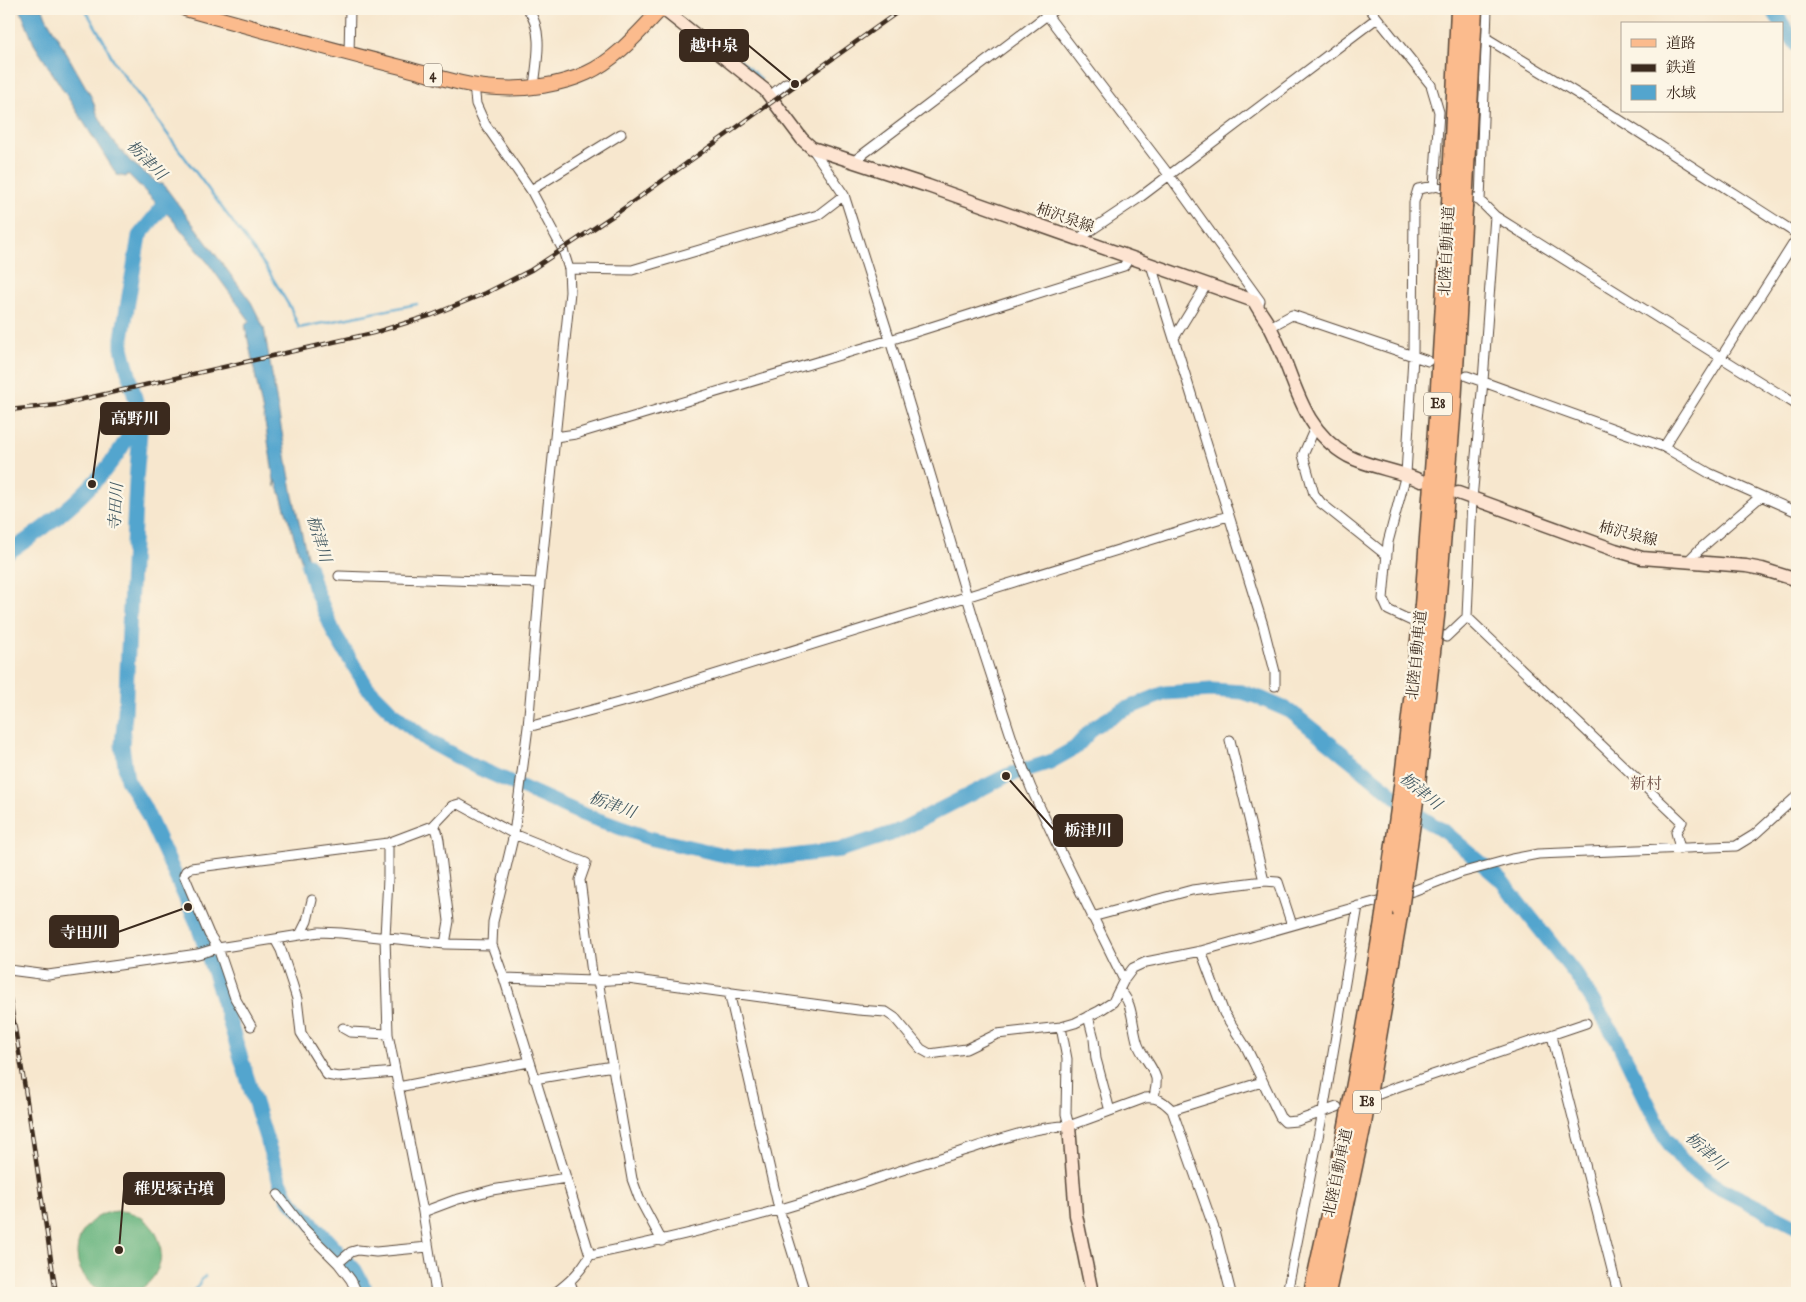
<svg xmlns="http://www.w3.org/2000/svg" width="1806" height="1302" viewBox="0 0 1806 1302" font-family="'IM FELL English','Noto Serif JP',serif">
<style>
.forest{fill:#66b47e;stroke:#506f4e}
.water{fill:#53a5ce;stroke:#476876}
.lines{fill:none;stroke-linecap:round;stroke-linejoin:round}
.stream{stroke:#53a5ce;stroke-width:2.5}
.river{stroke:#53a5ce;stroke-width:15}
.street-casing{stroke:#574638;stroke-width:11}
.secondary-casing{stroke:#574638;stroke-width:15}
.primary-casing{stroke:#574638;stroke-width:16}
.highway-casing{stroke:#574638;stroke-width:19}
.street{stroke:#fff;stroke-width:9}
.secondary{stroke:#fde4d1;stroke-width:12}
.primary{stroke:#fbbb8d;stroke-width:14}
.highway{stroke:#fbbb8d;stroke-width:16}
.rail-casing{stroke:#3b2a1e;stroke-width:4.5}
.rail{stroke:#fcf5e5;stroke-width:2.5;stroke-dasharray:8;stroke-linecap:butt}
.highway-bridge-casing{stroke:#574638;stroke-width:19;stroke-linecap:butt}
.highway-bridge{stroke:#fbbb8d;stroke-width:16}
.labels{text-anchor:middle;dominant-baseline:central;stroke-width:4.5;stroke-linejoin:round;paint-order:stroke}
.shield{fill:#fcf5e5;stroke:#75675a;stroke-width:1}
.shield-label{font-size:14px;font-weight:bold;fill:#3b2a1e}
.street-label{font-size:15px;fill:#3b2a1e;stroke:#fcf5e5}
.water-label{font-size:16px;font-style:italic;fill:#455b64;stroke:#fcf5e5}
.neighbourhood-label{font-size:16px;fill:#73544b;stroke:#fcf5e5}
.leader{fill:none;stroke:#3b2a1e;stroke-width:2}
.callout-dot{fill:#3b2a1e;stroke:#fcf5e5;stroke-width:2}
.callout{fill:#3b2a1e;stroke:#3b2a1e;stroke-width:2}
.callout-label{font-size:16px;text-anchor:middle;font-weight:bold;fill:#fff}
</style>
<rect width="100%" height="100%" fill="#fcf5e5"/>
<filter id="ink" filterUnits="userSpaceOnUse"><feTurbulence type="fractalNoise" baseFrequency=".02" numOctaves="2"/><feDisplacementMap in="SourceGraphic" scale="10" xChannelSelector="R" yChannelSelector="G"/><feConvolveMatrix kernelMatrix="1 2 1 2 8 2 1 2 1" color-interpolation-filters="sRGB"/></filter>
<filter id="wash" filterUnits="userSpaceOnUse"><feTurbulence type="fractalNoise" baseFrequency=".0096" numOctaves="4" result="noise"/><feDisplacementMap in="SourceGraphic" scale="20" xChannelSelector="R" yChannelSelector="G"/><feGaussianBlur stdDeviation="1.12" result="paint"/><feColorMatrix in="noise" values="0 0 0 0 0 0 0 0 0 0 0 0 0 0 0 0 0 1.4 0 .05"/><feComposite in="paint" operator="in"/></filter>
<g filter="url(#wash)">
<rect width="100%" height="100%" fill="#f7e7ce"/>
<!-- forest -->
<path class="forest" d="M77 1253a42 42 0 1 1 84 0a42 42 0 1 1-84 0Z"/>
<!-- water -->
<path class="water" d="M20 9H43L46 17 92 98 97 113 110 137 130 161 159 184H163L251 302 264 328 293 496 317 598 306 575 276 480 275 487 266 428 245 325 250 321 208 263 172 219 128 174 126 177 117 175 34 44Z"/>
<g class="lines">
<!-- stream -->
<path class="stream" d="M85 9 104 41 114 62 266 267 291 309 299 328 417 304
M740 60 761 79
M192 1293 205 1276"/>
<!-- river -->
<path class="river" d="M1772 9 1797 45
M165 204 139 236 122 338V348L139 413 140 432 136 481 125 714 122 745 127 780 144 807 197 923 217 982 279 1179 288 1198 355 1270 367 1293
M9 552C51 525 101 484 126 440 131 432 134 423 138 415
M308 565 314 586 334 633 367 687 395 715 428 741 474 766 582 814 649 838 733 857 776 858 840 850 896 832 1006 776 1050 762 1075 748 1094 727 1121 711 1165 693 1212 690 1242 692 1260 698 1290 711 1421 817 1446 833 1501 880 1577 976 1616 1038 1665 1138 1677 1154 1686 1165 1710 1183 1797 1227"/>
</g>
</g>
<g filter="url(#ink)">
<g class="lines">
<defs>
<path id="street" d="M528 9C544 32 537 60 534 86
M1370 9 1431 85 1439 112 1434 187
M1047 15 1169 175 1260 301 1259 304
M1486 38 1601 108 1797 234
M349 54 350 9
M474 85 476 104 485 124 531 190 563 250 569 269 570 292 540 583 528 727 514 834 493 922 492 945 504 978 590 1255
M770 96 786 83
M812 148 844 195 890 340 983 650 1014 745 1031 788 1055 840 1124 980
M854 161 1055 9
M531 190 621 134
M1480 201 1487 9
M1495 216 1483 381 1472 499 1467 617 1446 637 1388 610 1383 599 1388 542 1406 474 1413 357 1414 202 1418 189 1436 186 1474 198 1480 201 1495 216 1797 405
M1078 239 1139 198 1377 18
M1151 265 1263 625 1275 672V686
M569 269 632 270 818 215 844 195
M1270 327 1292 315 1428 361
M1174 338 1207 284
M1467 376 1664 447 1709 473 1797 512
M1315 428 1303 455 1314 494 1321 503 1386 555
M555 437 576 434 890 340 1124 266 1130 257
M1664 447 1797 238
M1688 561 1700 549 1760 497
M339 576 540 583
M1467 617 1682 822 1676 832 1680 849
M528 727 652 694 1228 516
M1230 740 1264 881
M433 826 437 831 439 840 449 921 445 944
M388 843V878L385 937 388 1034 423 1212 436 1293
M1092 917 1192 890 1264 881 1278 882 1292 925
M300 935 307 921 312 900
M275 939 281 950 292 983 297 999 301 1033 327 1075 338 1077 395 1072
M1201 951 1224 1013 1247 1049 1280 1117 1285 1122 1297 1121 1337 1107
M9 970 48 975 198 954 218 948 319 932 341 933 445 944 492 945
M504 978 593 981 628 979 858 1010 886 1012 895 1018 921 1049 930 1054 966 1049 997 1034 1061 1027 1075 1023 1099 1011 1113 1002 1124 980 1133 968 1146 962 1201 951 1413 891 1460 873 1512 859 1538 854 1736 846 1754 835 1797 796
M598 980 632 1179 639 1198 662 1241
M1119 991C1134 999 1132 1032 1139 1047 1144 1058 1153 1067 1156 1078 1157 1085 1155 1091 1154 1097
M729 992 779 1209 805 1293
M1088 1016 1094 1039 1096 1059 1110 1111
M251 1026 235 998 218 948 209 934 184 875 186 871 191 868 388 843 433 826 452 806 459 804 514 834 586 863 580 880 593 981
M1061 1027 1067 1059 1066 1114 1069 1126
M343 1028 350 1032 388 1034
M1552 1036 1618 1293
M534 1079 613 1066
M398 1087 529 1062
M1379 1094 1397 1087 1586 1023
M1172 1110 1262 1082
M278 1195 304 1229 338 1263 351 1252 358 1250 376 1252 428 1247
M423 1212 455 1200 492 1190 566 1178
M338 1263 351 1280 357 1293
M570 1282 574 1293
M1289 1288 1301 1293
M555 1293C571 1281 580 1272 590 1255 684 1236 778 1213 869 1181 901 1170 934 1160 966 1150 999 1140 1035 1126 1069 1126L1145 1098C1158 1097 1163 1101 1172 1110L1216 1234 1231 1293
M1287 1293 1323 1112 1358 906"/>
<path id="secondary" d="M663 9 765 90 802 139 812 148 928 186 1254 301C1259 311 1265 318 1270 327 1295 374 1298 428 1348 456 1371 468 1398 470 1421 481
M1458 493 1615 550 1642 558 1746 566 1762 569 1797 580
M1069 1126 1076 1215 1092 1293"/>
<path id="primary" d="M185 9C257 29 329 49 401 67 432 75 466 87 498 88 526 90 561 85 587 73 617 59 639 32 661 9"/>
<path id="highway" d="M1423 605 1438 403 1450 203
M1437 608 1453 405 1464 207
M1312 1293C1340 1168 1364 1042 1384 915
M1327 1293 1363 1124 1400 910"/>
</defs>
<!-- street casing -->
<use href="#street" class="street-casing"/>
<!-- secondary casing -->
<use href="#secondary" class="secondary-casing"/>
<!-- primary casing -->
<use href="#primary" class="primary-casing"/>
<!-- highway casing -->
<use href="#highway" class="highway-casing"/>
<!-- street -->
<use href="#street" class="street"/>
<!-- secondary -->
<use href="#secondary" class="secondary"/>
<!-- primary -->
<use href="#primary" class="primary"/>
<!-- highway -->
<use href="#highway" class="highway"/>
<defs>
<path id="rail" d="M9 410 57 405 373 333 432 315 486 293 531 270 620 211 902 9
M9 993 25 1088 56 1293"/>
</defs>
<!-- rail casing -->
<use href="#rail" class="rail-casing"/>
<!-- rail -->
<use href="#rail" class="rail"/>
<defs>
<path id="highway-bridge" d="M1450 203 1459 9
M1464 207 1474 9
M1400 910 1415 801 1437 608
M1384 915 1401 795 1423 605"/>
</defs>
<!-- highway-bridge casing -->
<use href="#highway-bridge" class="highway-bridge-casing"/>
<!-- highway-bridge -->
<use href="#highway-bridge" class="highway-bridge"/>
</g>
</g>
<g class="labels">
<!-- shield labels -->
<g class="shield">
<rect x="424" y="63.5" width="18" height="23" rx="4"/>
<rect x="1424" y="392.5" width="28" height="23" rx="4"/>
<rect x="1353" y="1090.5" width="28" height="23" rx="4"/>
</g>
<g class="shield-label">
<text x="433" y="75">4</text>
<text x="1438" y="404">E8</text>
<text x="1367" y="1102">E8</text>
</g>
<!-- street labels -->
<g class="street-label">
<text transform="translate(1065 218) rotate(19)">柿沢泉線</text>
<text transform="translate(1447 251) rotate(-87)">北陸自動車道</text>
<text transform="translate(1628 534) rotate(14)">柿沢泉線</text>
<text transform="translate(1417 655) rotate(-84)">北陸自動車道</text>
<text transform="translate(1338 1173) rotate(-78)">北陸自動車道</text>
</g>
<!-- water labels -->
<g class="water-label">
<text transform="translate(146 161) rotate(45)">栃津川</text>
<text transform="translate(117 507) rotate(-87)">寺田川</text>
<text transform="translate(318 539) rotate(73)">栃津川</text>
<text transform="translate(1420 792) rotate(39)">栃津川</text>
<text transform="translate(612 806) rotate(20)">栃津川</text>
<text transform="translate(1705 1152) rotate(42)">栃津川</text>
</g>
<!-- neighbourhood labels -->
<g class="neighbourhood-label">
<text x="1646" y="785">新村</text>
</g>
</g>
<!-- callouts -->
<path class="leader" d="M795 84L748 45M92 484L101 418M1006 776L1054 830M188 907L118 932M119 1250L124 1189"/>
<g class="callout-dot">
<circle cx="795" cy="84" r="5"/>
<circle cx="92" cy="484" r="5"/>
<circle cx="1006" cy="776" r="5"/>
<circle cx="188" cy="907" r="5"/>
<circle cx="119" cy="1250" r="5"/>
</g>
<g class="callout">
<rect x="680" y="30" width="68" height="31" rx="5"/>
<rect x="101" y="403" width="68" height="31" rx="5"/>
<rect x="1054" y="815" width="68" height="31" rx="5"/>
<rect x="50" y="916" width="68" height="31" rx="5"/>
<rect x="124" y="1173" width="100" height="31" rx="5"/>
</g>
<g class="callout-label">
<text x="714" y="51">越中泉</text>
<text x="135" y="424">高野川</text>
<text x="1088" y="836">栃津川</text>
<text x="84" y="938">寺田川</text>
<text x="174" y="1194">稚児塚古墳</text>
</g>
<!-- margin -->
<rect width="1806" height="1302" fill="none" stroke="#fcf5e5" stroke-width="30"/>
<!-- legend -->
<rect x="1621" y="22" width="162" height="90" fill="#fcf5e5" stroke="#afa495"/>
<rect x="1631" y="39" width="25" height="8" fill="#fbbb8d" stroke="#afa495"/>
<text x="1666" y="48" font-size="15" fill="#3b2a1e">道路</text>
<rect x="1631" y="64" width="25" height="8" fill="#3b2a1e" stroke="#afa495"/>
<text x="1666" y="72" font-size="15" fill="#3b2a1e">鉄道</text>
<rect x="1631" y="85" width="25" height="15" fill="#53a5ce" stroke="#afa495"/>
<text x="1666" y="98" font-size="15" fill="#3b2a1e">水域</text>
</svg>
